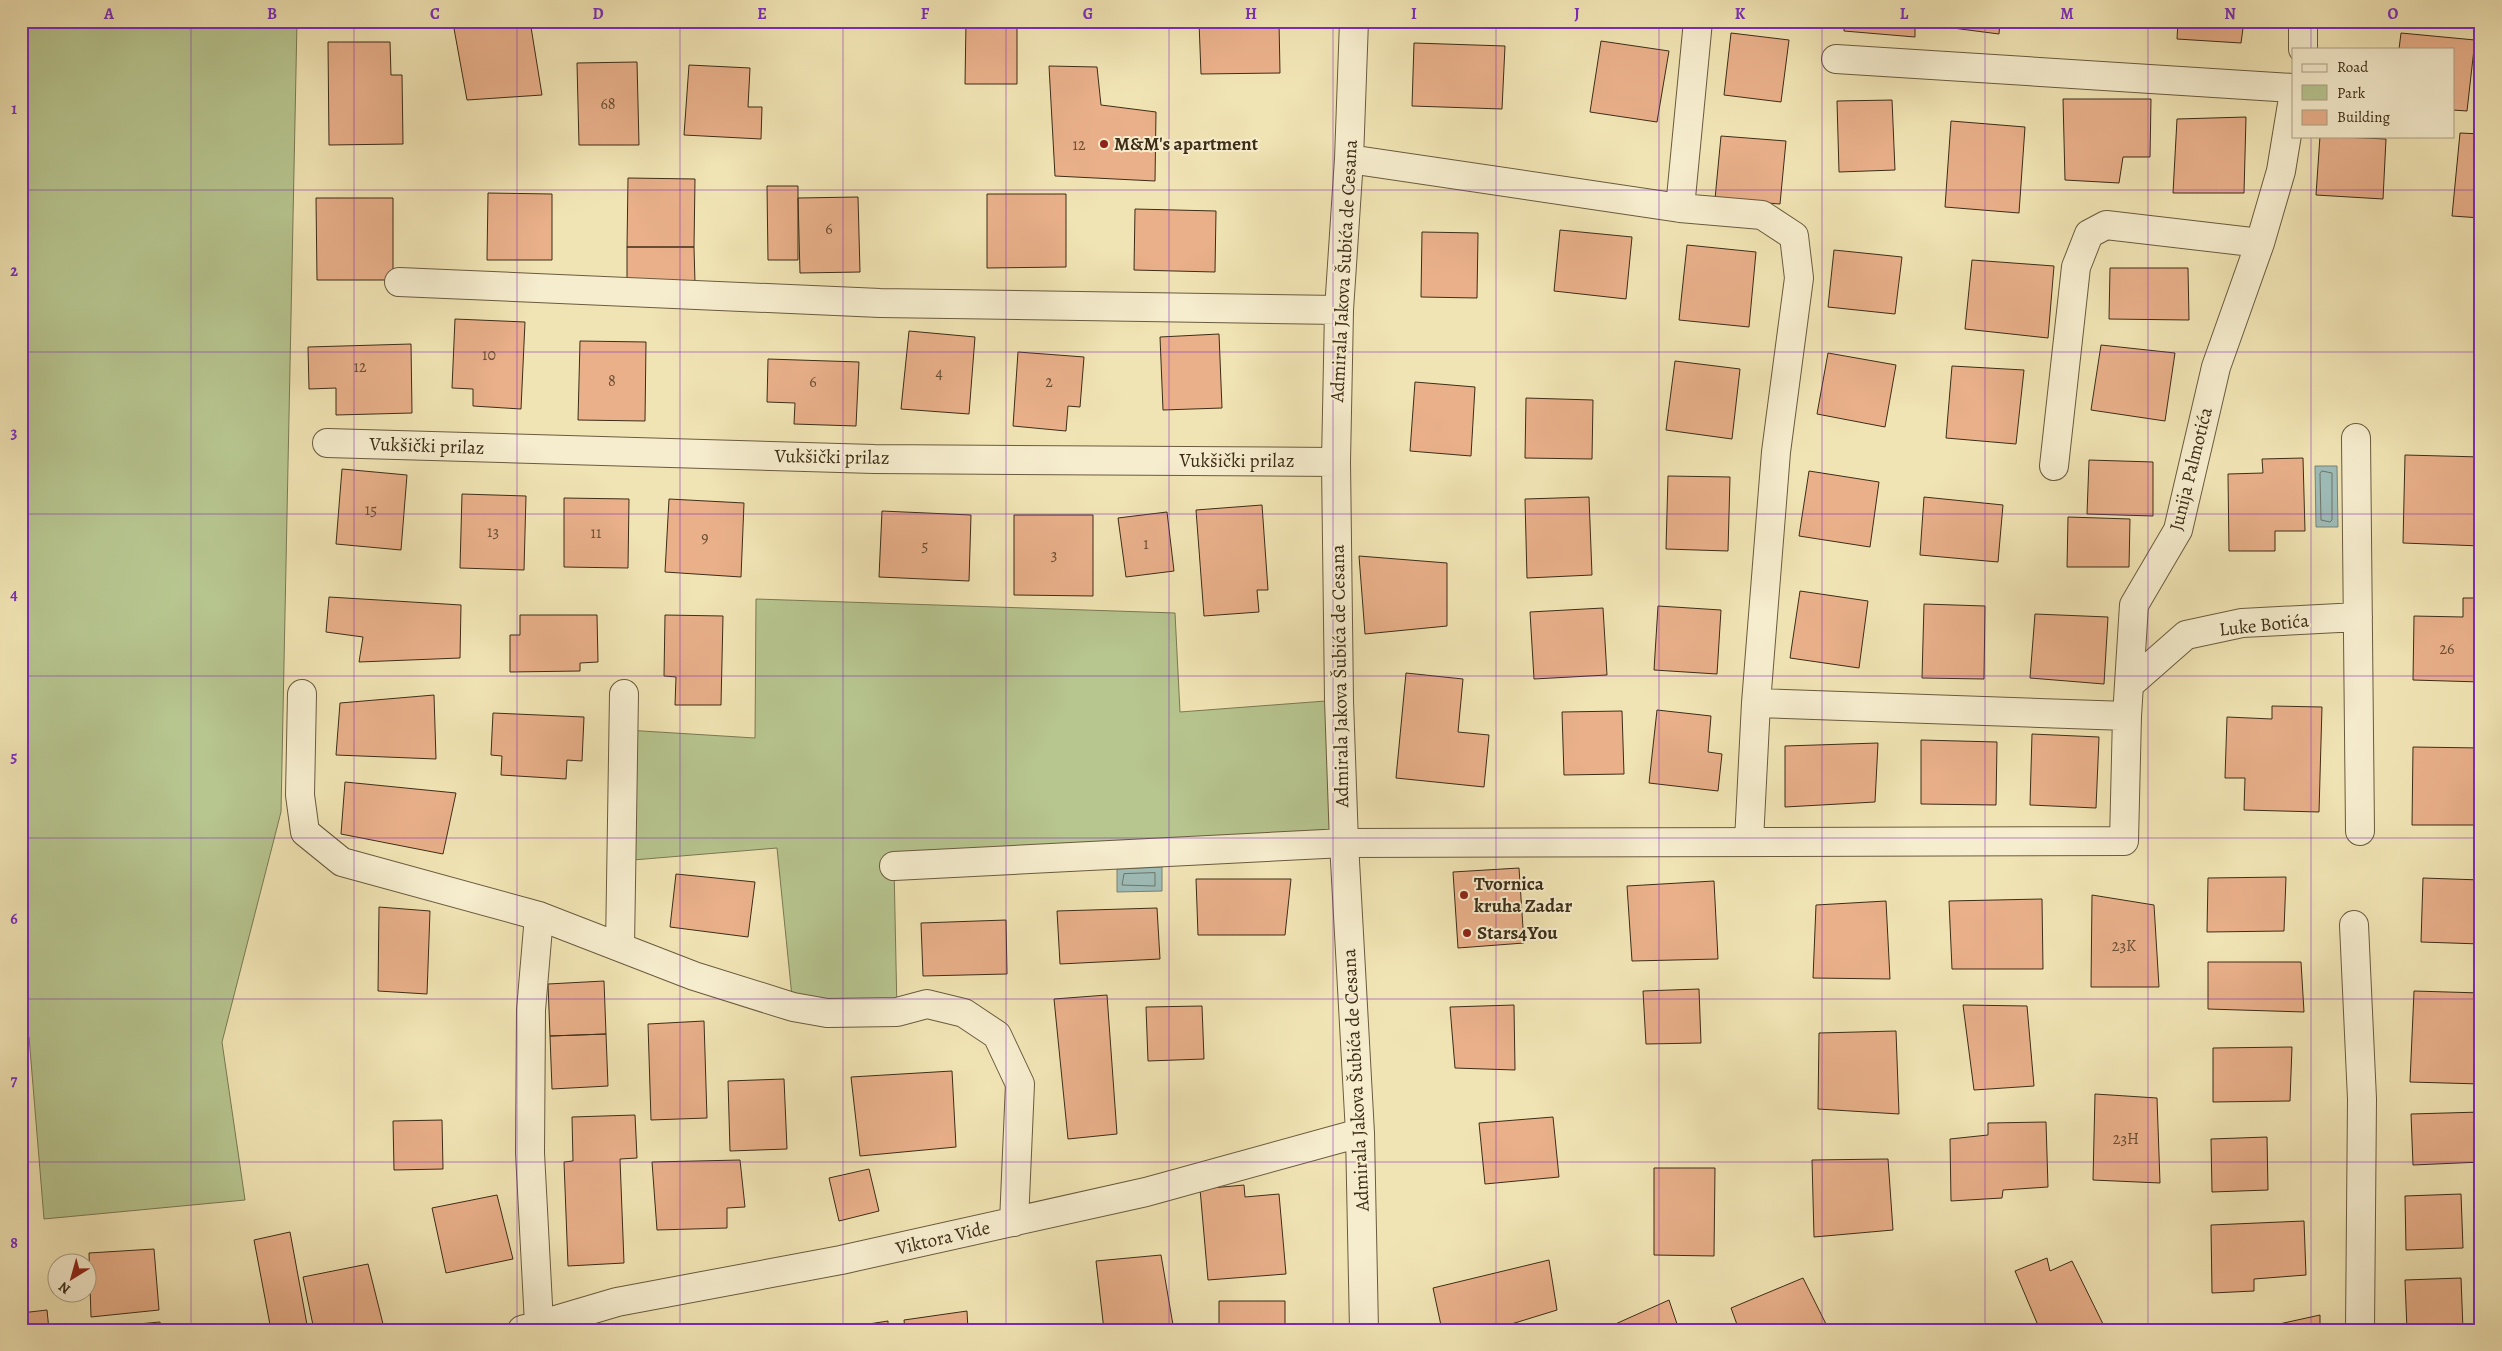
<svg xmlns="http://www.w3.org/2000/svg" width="2502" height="1351" viewBox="0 0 2502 1351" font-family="Alegreya,serif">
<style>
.green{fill:#b7c58f;stroke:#7a7953}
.water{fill:#9ebcb7;stroke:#778377}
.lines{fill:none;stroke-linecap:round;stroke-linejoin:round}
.shore{stroke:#6e7467;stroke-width:1}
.building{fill:#e9b08a;stroke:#3d2d17}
.minor-casing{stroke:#6a5b3e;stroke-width:30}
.minor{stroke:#f6edce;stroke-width:28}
.grid{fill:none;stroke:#7b2cbf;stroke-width:1;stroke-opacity:0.55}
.poi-dot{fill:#8f2418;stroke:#f6edce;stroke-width:2}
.labels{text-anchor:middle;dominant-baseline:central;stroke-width:4;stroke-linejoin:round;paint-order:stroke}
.number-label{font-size:16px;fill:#684e34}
.poi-label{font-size:19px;font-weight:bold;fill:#3d2d17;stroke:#f6edce;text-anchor:start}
.street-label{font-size:19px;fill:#3d2d17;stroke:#f6edce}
.neatline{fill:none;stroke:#7b2cbf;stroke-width:2}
.grid-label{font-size:16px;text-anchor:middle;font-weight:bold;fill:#7b2cbf}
</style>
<rect width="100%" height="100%" fill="#f1e4b4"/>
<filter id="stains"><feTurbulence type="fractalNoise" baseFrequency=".004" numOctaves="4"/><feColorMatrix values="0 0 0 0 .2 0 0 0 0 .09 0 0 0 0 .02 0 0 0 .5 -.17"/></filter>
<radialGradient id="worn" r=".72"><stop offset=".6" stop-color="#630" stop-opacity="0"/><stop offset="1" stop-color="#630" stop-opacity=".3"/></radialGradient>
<!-- green -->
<path class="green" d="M21 21H297L281 812 222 1042 245 1200 44 1219 29 1037 21 1036Z
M756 599 1175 613 1180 712 1339 700 1344 843 894 866 897 1012 793 1007 777 848 621 861 626 730 755 738Z"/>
<!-- water -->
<path class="water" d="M2315 466H2337L2338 527H2316Z
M1162 867V891L1117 892V869Z"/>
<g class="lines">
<!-- shore -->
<path class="shore" d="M2322 471 2332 473V520L2330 522 2321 520 2320 474Z
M1155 873V886L1122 885 1124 874Z"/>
</g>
<!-- building -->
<path class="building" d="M467 21H530L542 95 467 100 453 23Z
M966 21H1017V84H965Z
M1279 21 1280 73 1201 74 1199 22Z
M1844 21H1915V37L1844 31Z
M1945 21H2027V25L2000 22 1999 34 1945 27Z
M2178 21H2244L2241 43 2177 39Z
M1731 33 1789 40 1781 102 1724 95Z
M2401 33 2475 40 2467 111 2453 110V49H2399Z
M1601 41 1669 51 1657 122 1590 112Z
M328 42H390L391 75H402L403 144 329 145Z
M1414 43 1505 46 1502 109 1412 106Z
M637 62 639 145H579L577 63Z
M689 65 750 68 748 107H762L761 139 684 135Z
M1049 66 1097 67 1101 105 1156 112 1155 181 1055 176Z
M2063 99H2151L2150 157H2123L2119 183 2065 180Z
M1892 100 1895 170 1839 172 1837 101Z
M2246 117 2244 193H2173L2177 119Z
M1951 121 2025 127 2019 213 1945 207Z
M2460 133 2481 134V218L2452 216Z
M1721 136 1786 141 1780 204 1715 199Z
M2320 136 2386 139 2383 199 2316 195Z
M628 178 695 179 694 247H627Z
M767 186H798V260H768Z
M488 193 552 194V260H487Z
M987 194H1066V267L987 268Z
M858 197 860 272 800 273 798 198Z
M316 198H393V280H317Z
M1135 209 1216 211 1215 272 1134 270Z
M1560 230 1632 237 1626 299 1554 291Z
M1422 232 1478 233 1477 298 1421 297Z
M1687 245 1756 252 1749 327 1679 320Z
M627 247H694L695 283 627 284Z
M1834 250 1902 257 1895 314 1828 307Z
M1972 260 2054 266 2048 338 1965 329Z
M2110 268H2188L2189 320 2109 319Z
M455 319 525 322 521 409 473 406V389L452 388Z
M909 331 975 337 969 414 901 409Z
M1219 334 1222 408 1163 410 1160 337Z
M580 341 646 342 645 421 578 420Z
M411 344 412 413 336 415V388L309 389 308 347Z
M2101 345 2175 353 2165 421 2091 410Z
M1018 352 1084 357 1080 407 1068 406 1066 431 1013 426Z
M1828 353 1896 365 1885 427 1817 414Z
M768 359 859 362 856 426 794 424 795 403 767 402Z
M1675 361 1740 369 1732 439 1666 430Z
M1952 366 2024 370 2016 444 1946 438Z
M1415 382 1475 387 1471 456 1410 451Z
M1526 398 1593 400 1592 459 1525 458Z
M2405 455 2481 457V546L2403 543Z
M2303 458 2305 531H2275V551H2229L2228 474 2263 473 2262 459Z
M2089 460 2153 462V516L2087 514Z
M342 469 407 475 401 550 336 544Z
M1809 471 1879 482 1870 547 1799 536Z
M1668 476 1730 477 1728 551 1666 549Z
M462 494 526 496 524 570 460 568Z
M1589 497 1592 575 1527 578 1525 499Z
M1924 497 2003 505 1998 562 1920 555Z
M564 498 629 499 628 568 564 567Z
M669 499 744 503 741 577 665 572Z
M1262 505 1268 590H1257L1259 612 1204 616 1196 510Z
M882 511 971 515 969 581 879 577Z
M1167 512 1174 571 1126 577 1118 518Z
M1014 515H1093V596L1014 595Z
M2068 517 2130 519 2129 567H2067Z
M1359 556 1447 563V626L1365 634Z
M1800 591 1868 601 1859 668 1790 658Z
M329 597 461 605 460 658 359 662 363 637 326 632Z
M2463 598H2481V682L2413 680 2414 616 2463 617Z
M1924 604 1985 606 1984 679 1922 678Z
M1658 606 1721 610 1717 674 1654 670Z
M1603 608 1607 675 1534 679 1530 612Z
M2035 614 2108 617 2104 684 2030 678Z
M520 615H597L598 662 580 663V671L510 672V635H520Z
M665 615 723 616 721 705H675L676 677 664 676Z
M1406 673 1463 679 1458 732 1489 735 1484 787 1396 778Z
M434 695 436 759 336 755 340 703Z
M2272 706 2322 707 2319 812 2244 810 2245 778H2225L2227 717 2272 719Z
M1657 710 1711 716 1708 752 1722 754 1718 791 1649 783Z
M1622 711 1624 774 1564 775 1562 712Z
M493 713 584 717 582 761 567 760 566 779 501 775 502 756 491 755Z
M2032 734 2099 737 2096 808 2030 805Z
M1921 740 1997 742 1996 805 1921 804Z
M1878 743 1875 802 1785 807V746Z
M2413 747 2481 748V825H2412Z
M345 782 456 793 443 854 341 834Z
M1519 868 1524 943 1458 948 1453 872Z
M676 874 755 882 748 937 670 927Z
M2286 877 2284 931 2207 932 2208 878Z
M2423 878 2481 880V944L2421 942Z
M1196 879H1291L1285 935H1198Z
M1714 881 1718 959 1632 961 1627 886Z
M2092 895 2154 905 2159 987H2091Z
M2042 899 2043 969H1952L1949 901Z
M1886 901 1890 979 1813 978 1816 905Z
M379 907 430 911 427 994 378 991Z
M1157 908 1160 959 1060 964 1057 911Z
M1006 920 1007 974 923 976 921 923Z
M2208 962H2301L2304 1012 2208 1009Z
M604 981 606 1034 550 1036 548 984Z
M1699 989 1701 1043 1646 1044 1643 991Z
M2414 991 2481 993V1084L2410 1082Z
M1107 995 1117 1134 1068 1139 1054 999Z
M1514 1005 1515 1070 1455 1068 1450 1007Z
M1963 1005 2027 1006 2034 1086 1974 1090Z
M1202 1006 1204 1059 1148 1061 1146 1007Z
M704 1021 707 1118 651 1120 648 1024Z
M1896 1031 1899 1114 1818 1109 1819 1033Z
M606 1034 608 1086 552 1089 550 1036Z
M2292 1047 2290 1101 2213 1102V1048Z
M952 1071 956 1147 860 1156 851 1077Z
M784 1079 787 1149 730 1151 728 1081Z
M2095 1094 2157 1098 2160 1183 2093 1180Z
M2481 1112V1162L2413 1165 2411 1114Z
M635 1115 637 1158 620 1159 624 1263 568 1266 564 1162 573 1161 572 1117Z
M1553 1117 1559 1177 1485 1184 1479 1123Z
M442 1120 443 1169 394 1170 393 1121Z
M2046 1122 2048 1187 2003 1190 2002 1198 1951 1201 1950 1139 1988 1135V1123Z
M2267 1137 2268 1190 2212 1192 2211 1139Z
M1888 1159 1893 1230 1814 1237 1812 1160Z
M740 1160 745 1207 727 1208V1228L657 1230 652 1162Z
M1654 1168H1715L1714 1256 1654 1255Z
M869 1169 879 1211 839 1221 829 1178Z
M1244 1185 1245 1197 1279 1194 1286 1274 1208 1280 1200 1189Z
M2461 1194 2463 1248 2406 1250 2405 1196Z
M497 1195 513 1259 446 1273 432 1208Z
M2304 1221 2306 1275 2254 1279V1291L2212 1293 2211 1225Z
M290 1232 308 1330H271L254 1240Z
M154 1249 159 1310 91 1317 89 1253Z
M1161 1255 1173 1325 1136 1330H1104L1096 1261Z
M2047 1258 2050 1271 2072 1261 2103 1324 2091 1330H2040L2015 1271Z
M1549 1260 1557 1310 1492 1330H1442L1433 1288Z
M368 1264 384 1328 314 1330 303 1277Z
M1803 1278 1829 1330H1739L1731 1308Z
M2461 1278 2463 1330H2407L2405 1280Z
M1669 1300 1679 1330H1602Z
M1219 1301H1285V1330H1219Z
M47 1310 49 1330H21V1313Z
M967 1311 968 1330H905L904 1320Z
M2320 1315V1330H2252Z
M888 1321V1330H830Z
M160 1322 161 1330H72Z"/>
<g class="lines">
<defs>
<path id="minor" d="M1354 21 1349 159 1339 310 1336 462 1339 700 1344 843 1360 1133 1364 1330
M2303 49V21
M1836 59 2293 88
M1349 159 1680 208 1762 215 1794 236 1799 278 1776 452 1756 703 1749 841
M1680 208 1698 21
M399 282 880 303 1339 310
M2356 438 2360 831
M327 443 874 459 1336 462
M2054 466 2076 267 2089 234 2106 225 2260 243
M2129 685 2186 635 2242 623 2358 617
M302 694 300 795 305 832 342 862 539 916 694 976 793 1007 827 1013 897 1012 927 1004 964 1013 997 1035 1020 1084 1014 1222
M1756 703 2127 716
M894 866 1344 843 2124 841 2127 716 2134 605 2178 530 2216 367 2260 243 2281 171 2293 98
M539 916 531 1010 530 1153 539 1324
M2354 925 2362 1099 2360 1330
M620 947 624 694
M522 1330 617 1302 841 1260 1146 1192 1360 1133"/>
</defs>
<!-- minor casing -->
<use href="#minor" class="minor-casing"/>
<!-- minor -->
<use href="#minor" class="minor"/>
</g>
<!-- grid -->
<path class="grid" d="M191 21V1330M354 21V1330M517 21V1330M680 21V1330M843 21V1330M1006 21V1330M1169 21V1330M1333 21V1330M1496 21V1330M1659 21V1330M1822 21V1330M1985 21V1330M2148 21V1330M2311 21V49M2311 136V1330M21 190H2481M21 352H2481M21 514H2481M21 676H2481M21 838H2481M21 999H2481M21 1162H2481"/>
<!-- markers -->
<g class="poi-dot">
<circle cx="1104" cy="144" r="5"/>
<circle cx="1464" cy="895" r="5"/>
<circle cx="1467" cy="933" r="5"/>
</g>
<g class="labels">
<!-- number labels -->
<g class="number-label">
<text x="608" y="104">68</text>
<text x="1079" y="145">12</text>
<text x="829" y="229">6</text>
<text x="489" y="355">10</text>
<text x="360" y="367">12</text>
<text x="939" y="373">4</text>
<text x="612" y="381">8</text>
<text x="813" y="382">6</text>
<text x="1049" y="382">2</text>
<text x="371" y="510">15</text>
<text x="493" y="532">13</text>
<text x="596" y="533">11</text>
<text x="705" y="538">9</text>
<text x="1146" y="544">1</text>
<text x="925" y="546">5</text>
<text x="1054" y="555">3</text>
<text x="2447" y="649">26</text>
<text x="2124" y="946">23K</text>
<text x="2126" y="1139">23H</text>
</g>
<!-- poi labels -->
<g class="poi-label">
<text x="1114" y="144">M&amp;M's apartment</text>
<text x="1474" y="884">Tvornica<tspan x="1474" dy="22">kruha Zadar</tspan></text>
<text x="1477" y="933">Stars4You</text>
</g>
<!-- street labels -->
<g class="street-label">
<text transform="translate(1344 271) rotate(-87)">Admirala Jakova Šubića de Cesana</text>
<text transform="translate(427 446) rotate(2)">Vukšički prilaz</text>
<text transform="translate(832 457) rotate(1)">Vukšički prilaz</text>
<text x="1237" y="461">Vukšički prilaz</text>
<text transform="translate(2191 469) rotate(-76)">Junija Palmotića</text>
<text transform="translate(2264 625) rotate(-6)">Luke Botića</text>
<text transform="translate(1340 676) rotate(-91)">Admirala Jakova Šubića de Cesana</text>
<text transform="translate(1356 1080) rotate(-93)">Admirala Jakova Šubića de Cesana</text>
<text transform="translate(943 1238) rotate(-13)">Viktora Vide</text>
</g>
</g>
<!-- margin -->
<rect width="2502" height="1351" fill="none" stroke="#f1e4b4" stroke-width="55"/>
<!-- legend -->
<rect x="2292" y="48" width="162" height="90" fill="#f6edce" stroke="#aca085"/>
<rect x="2302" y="64" width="25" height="8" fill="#f6edce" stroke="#aca085"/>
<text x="2337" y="72" font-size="15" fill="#3d2d17">Road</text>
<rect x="2302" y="85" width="25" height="15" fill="#b7c58f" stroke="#aca085"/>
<text x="2337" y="98" font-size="15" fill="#3d2d17">Park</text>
<rect x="2302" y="110" width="25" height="15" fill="#e9b08a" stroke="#aca085"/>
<text x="2337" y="122" font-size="15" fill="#3d2d17">Building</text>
<!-- north arrow -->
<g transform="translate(72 1278) rotate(217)"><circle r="24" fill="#f6edce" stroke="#aca085"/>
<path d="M0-4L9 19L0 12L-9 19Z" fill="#8f2418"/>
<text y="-8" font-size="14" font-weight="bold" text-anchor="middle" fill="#3d2d17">N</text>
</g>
<rect x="28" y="28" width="2446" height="1296" class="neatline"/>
<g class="grid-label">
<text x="109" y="19">A</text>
<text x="272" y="19">B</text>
<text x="435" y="19">C</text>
<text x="598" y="19">D</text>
<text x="762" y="19">E</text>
<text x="925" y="19">F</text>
<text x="1088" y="19">G</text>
<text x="1251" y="19">H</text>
<text x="1414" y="19">I</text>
<text x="1577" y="19">J</text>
<text x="1740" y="19">K</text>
<text x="1904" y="19">L</text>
<text x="2067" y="19">M</text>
<text x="2230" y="19">N</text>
<text x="2393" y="19">O</text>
<text x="14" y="114">1</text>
<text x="14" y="276">2</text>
<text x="14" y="438">3</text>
<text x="14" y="600">4</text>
<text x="14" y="762">5</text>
<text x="14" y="924">6</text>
<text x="14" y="1086">7</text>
<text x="14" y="1248">8</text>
</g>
<rect width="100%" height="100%" filter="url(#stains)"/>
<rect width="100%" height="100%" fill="url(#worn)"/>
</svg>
